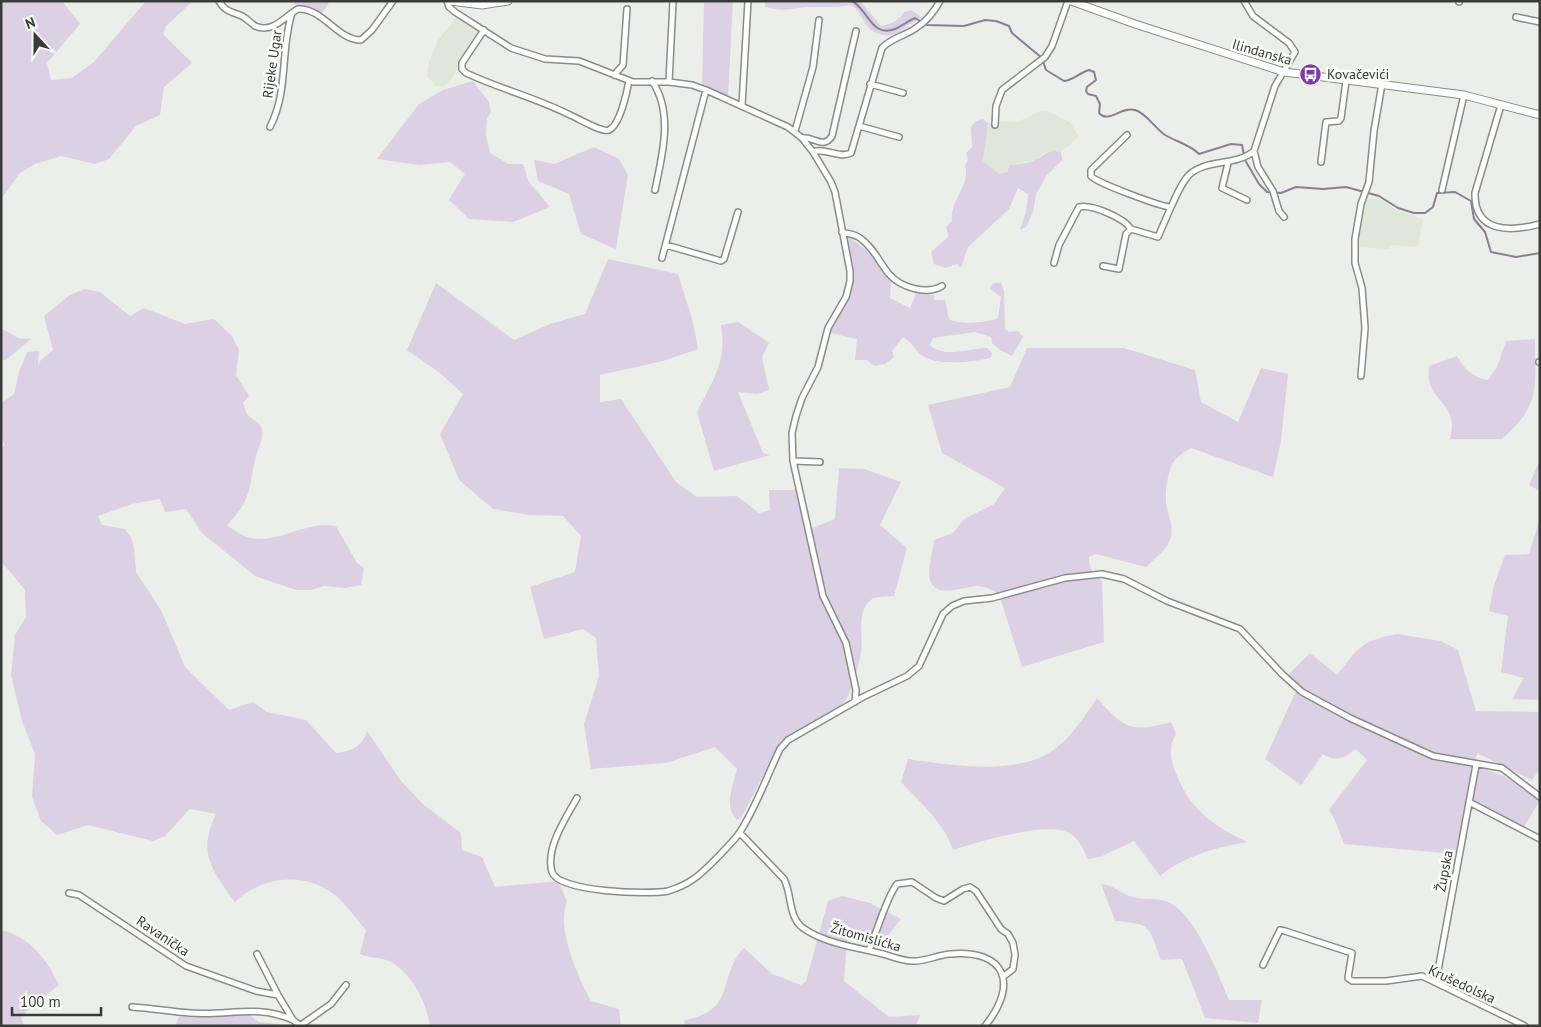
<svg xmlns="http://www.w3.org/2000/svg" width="1541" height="1027" viewBox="0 0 1541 1027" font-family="'PT Sans',sans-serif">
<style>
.built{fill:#dfe7da}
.green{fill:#dcd0e4}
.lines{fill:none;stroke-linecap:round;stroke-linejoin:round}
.stream{stroke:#8b7f93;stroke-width:2}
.street-casing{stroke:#898d87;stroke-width:8}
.secondary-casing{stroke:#898d87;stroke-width:9}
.street{stroke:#fff;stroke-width:5}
.secondary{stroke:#fff;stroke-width:7}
.labels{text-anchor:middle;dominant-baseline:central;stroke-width:5;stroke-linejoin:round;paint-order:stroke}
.street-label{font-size:14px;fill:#3a3b38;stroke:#f9fdf6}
.poi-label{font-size:14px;fill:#3a3b38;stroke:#f9fdf6;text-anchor:start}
</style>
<rect width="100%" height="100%" fill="#ecefe9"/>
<!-- built -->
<path class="built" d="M457 16 481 30 449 83 444 86H436L427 76 429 62 438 40Z
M1047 111 1070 122 1079 137 1061 152 1052 151 1043 153 1036 160 1010 165 1007 172 999 174 985 165 981 160 985 149 988 123 999 121 1018 122 1037 112Z
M1367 198 1382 200 1398 211 1423 219 1418 247 1392 245 1389 249 1356 247 1363 206Z"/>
<!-- green -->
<path class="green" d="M1 1H62L80 24 47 63 51 80 72 78 94 62 146 1H193L166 26 163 34 192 63 164 87 160 115 136 126 109 159 95 164 61 156 35 164 20 173 1 199Z
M293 1H330L322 13 296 6Z
M704 1H733L728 97 702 84Z
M765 1H860L881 26C891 24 899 21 904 12L911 10 920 16C918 22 910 23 905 28 899 33 891 36 884 35 861 31 866 14 851 5 835 8 827 6 812 7 791 7 788 13 765 7Z
M473 81 489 102 491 112 487 119 486 135 490 153 509 164H523L529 182 550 207 513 222 469 219 449 200 465 174 450 162 419 165 377 159 419 104 443 90Z
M983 119 988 123 985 149 982 160 999 174 1007 172 1010 165C1017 164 1028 164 1035 160 1047 155 1045 149 1061 152L1062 160 1047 175 1036 194 1033 212 1026 227 1020 230 1026 212 1028 194 1018 188 1009 209 968 247 961 268 957 264 945 268 934 264 931 252 949 236 946 227 952 221C949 201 971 186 965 166L968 159 966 153 972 147 971 127 976 121Z
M594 147 619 159 628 175 616 249 581 234 569 194 538 181 534 160 554 164Z
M847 237 851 238 876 258 891 279 890 298 910 308 916 293 934 295V300H945L949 319C958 325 988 323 998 318L1001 297 990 289 993 283H1001L1004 291 1005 329 1009 332 1018 331 1023 337 1012 356 1000 350 992 343 991 337 975 332 933 338 930 345C945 359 968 348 987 348L992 353 991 358C974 362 938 366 923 356 916 352 913 343 903 337L892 351 894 357 885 364 874 366 867 360H855L857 339 830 333 854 281 845 239Z
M608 259 678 274 693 322 698 349 663 361 600 375V402L621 399 676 482 697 497 737 496 759 513 770 510 769 490H798L810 529 835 519 839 468 864 469 901 482 880 525 907 548 894 596C888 597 877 596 872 599 855 611 864 638 861 654 859 664 851 691 847 698 833 719 801 726 782 740L741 818 737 820C723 806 733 787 737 769L715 747 666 763 591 769 584 724 599 676 596 638 583 629 544 639 530 587 575 572 581 536 563 516 529 515 493 509 459 480 440 434 463 394 440 373 407 350 436 283 514 340 550 324 585 314Z
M85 289 100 292 130 316 144 308 185 324 214 319 232 336 239 350 236 375 249 396 243 403C244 406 245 411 247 414 252 420 260 421 262 430 264 440 258 447 256 456 248 489 253 498 227 525 266 559 295 519 336 526L357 563 364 568 361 585 345 588 324 586 311 590H296L255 576 202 533 186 509 165 512 160 499 132 504 98 516 102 525 125 529 131 537 134 547 136 572 162 612 185 667 229 710 253 702 267 712 306 720 336 753C352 751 362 747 367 731L401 781 424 805 461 833 462 850 482 857 495 887 559 881 567 902C556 928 578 977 591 1001L619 1009 621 1026H430C426 1001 411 970 386 960 377 957 368 958 360 954L366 930C356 919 346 904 335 895 305 871 261 876 235 902 212 870 197 853 216 814L190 809 165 836 153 841 88 825 57 835 41 821 32 797 35 754 22 721 11 675 15 635 26 617 25 590 1 561V448L5 445 1 436V403L14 394 19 372 27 352 39 351 38 368 40 361 53 350 44 316 70 295Z
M738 322 769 343 762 357 769 390 757 394 738 392 763 453 770 455 714 471 697 412C713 379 727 363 721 325Z
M1 328 18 338 31 339 6 360H1Z
M1535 339C1535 390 1541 404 1502 439H1450C1451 434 1452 428 1452 423 1449 399 1425 398 1429 366L1457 356C1465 370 1472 377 1488 380L1497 367 1506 341Z
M1027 348H1124L1195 370 1201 402 1238 422 1261 368 1288 374 1281 441 1273 477 1191 448C1186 451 1179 455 1175 460 1168 468 1165 491 1166 502 1167 514 1175 527 1170 540 1166 551 1154 559 1146 567L1096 554 1089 557C1088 568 1094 573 1102 581L1104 642 1022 667 999 594C992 590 985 586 977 586 963 587 936 599 930 580 927 570 933 551 934 540L953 533 964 519 994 504 1005 488 942 453 928 405 1010 387Z
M1540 460V491L1529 485Z
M1540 518V700L1512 699 1524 678 1501 672 1508 616 1489 611 1494 585 1505 555 1529 554Z
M1397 634 1441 641 1458 650 1476 711 1540 712V769L1532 780 1477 753 1455 854 1344 844 1334 818 1329 810 1367 760 1356 749C1344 758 1336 763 1323 754L1301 785 1265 759 1297 689 1287 676 1310 653 1337 675C1359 647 1361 641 1397 634Z
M1097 698C1124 729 1132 733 1171 722L1176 734C1169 745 1170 759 1175 771 1189 808 1211 825 1247 842 1215 848 1186 855 1160 876L1134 841 1100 857 1088 859C1083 849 1078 836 1067 832 1043 822 978 842 953 850 944 823 920 802 901 782L908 759C949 765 1015 776 1052 751 1071 738 1084 717 1097 698Z
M1478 768C1503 772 1520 785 1540 800L1523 829 1471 801Z
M1101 884C1115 885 1123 896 1136 898 1148 900 1159 897 1170 903 1196 916 1218 974 1229 1000H1262L1258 1023 1205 1018 1182 959 1161 960C1148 926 1153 924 1115 921Z
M842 896 870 903 901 919 889 934 885 944 847 940 844 981 889 1017 920 1015 916 1026H685L684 1021C693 1018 706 1015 713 1008 729 995 725 966 744 948L772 974 801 985 806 981 828 901Z
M1 930C29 936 47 959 59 985L21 1016 24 1026H1Z
M248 1014 259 1022 279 1024 277 1026H175L179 1017Z"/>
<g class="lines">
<!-- stream -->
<path class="stream" d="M852 1C868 9 871 38 895 29 902 26 908 21 915 18L927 25 964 26 985 20 996 21 1009 26 1012 33 1042 58 1046 70 1064 81C1074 80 1079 73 1089 70L1094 72 1096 80 1087 87 1086 91 1088 94 1096 96 1100 104 1099 113C1109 124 1121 106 1135 110 1146 113 1155 128 1165 135 1177 142 1189 144 1199 154L1231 144 1242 145 1245 160 1259 184 1267 192 1281 193 1296 187 1323 189 1346 187 1379 196 1398 208 1414 213H1425L1433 207 1437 193 1455 192 1471 201 1474 219 1485 232 1491 252 1516 257 1540 253"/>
<defs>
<path id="street" d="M219 1C225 12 233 12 242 16 247 19 251 23 255 26 273 34 285 16 298 9 323 8 337 40 361 40L372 30 393 1
M447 1 449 7 455 12 511 48 545 59 579 61 633 82H669L692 85 706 90 788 127 802 138 813 152 831 182 835 192 850 271V281L846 297 828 328 818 367 802 398 796 416 792 433 793 461 820 462
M1244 1 1253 16 1289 43 1295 52 1275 86 1254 151 1258 167 1273 191 1279 211 1284 217
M1459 2V1
M1516 17 1540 22
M484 30 462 63V69L466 73C500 89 537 98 570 115 578 118 602 133 609 130 620 125 627 92 629 81
M614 75 623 65 627 9
M652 81C674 113 662 156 655 190
M669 82 673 1
M870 84 903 93
M742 105 748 1
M1501 105 1475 193C1474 233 1510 232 1540 224
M995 125 996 106 1002 90 1045 57 1052 46 1068 1
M859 126 899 137
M270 127C289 90 280 50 292 13
M795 131 813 67 819 20
M1127 135 1091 170V176C1095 182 1161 207 1171 207 1176 197 1180 185 1188 176 1205 158 1235 167 1254 151
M802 138C814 136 823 150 832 136L856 31
M813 152C826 147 839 159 851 153L882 48C891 38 905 36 916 28 927 21 934 12 940 1
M1321 162 1326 122 1339 121 1341 118 1346 81
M1228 163 1222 188 1247 200
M1442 190 1464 95
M842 232C848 234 855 234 860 238 874 248 879 262 889 274 901 288 927 295 942 286
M666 245 721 261 724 259 738 212
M662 258 706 90
M1054 263 1059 245 1079 207C1092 204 1124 218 1131 229
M1103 266 1119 269 1126 234 1131 229 1158 237 1171 207
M1539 362H1540
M1361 376 1365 328 1362 288 1355 263V239L1361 204 1369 182 1374 131 1382 84
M793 461 823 596 846 643 856 690 855 702
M577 798C566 818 545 848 552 872 558 892 649 895 668 891 678 888 687 884 695 878 705 871 734 841 740 832 756 807 767 776 780 749L788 740 863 697 907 676 919 666 943 614 952 606 964 601 992 598 1065 578 1102 574 1124 579 1167 601 1240 629 1282 674 1302 692 1350 718 1433 756 1502 768 1540 797
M1469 802 1540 839
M740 833 784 879C792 894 788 917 803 928 824 943 854 947 879 953 889 955 901 961 912 961 925 962 937 955 950 954 1006 949 1019 984 985 1026
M69 893 79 895 186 966 256 991 278 995 293 1020 301 1026
M869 950C877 932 886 898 897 884L912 882 936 898 944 901 963 889 970 887 976 891 1001 929 1008 934 1013 943 1015 955 1013 969 1004 976
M257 954 278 995
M1263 965 1280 930 1285 931 1352 953 1348 978 1352 981H1386L1422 976 1525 1026
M1436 981 1476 765
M132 1007C152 1008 171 1012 190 1013 229 1016 257 1004 293 1020
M301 1025 331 1004 346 985"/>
<path id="secondary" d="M450 1 482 5 508 1
M1071 1 1135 24 1284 72 1464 95 1540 115"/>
</defs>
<!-- street casing -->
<use href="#street" class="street-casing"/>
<!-- secondary casing -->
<use href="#secondary" class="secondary-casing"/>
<!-- street -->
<use href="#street" class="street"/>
<!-- secondary -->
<use href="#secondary" class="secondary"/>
</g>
<!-- icons -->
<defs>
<symbol id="bus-disc" viewBox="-11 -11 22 22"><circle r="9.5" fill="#8337a8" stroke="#f9fdf6"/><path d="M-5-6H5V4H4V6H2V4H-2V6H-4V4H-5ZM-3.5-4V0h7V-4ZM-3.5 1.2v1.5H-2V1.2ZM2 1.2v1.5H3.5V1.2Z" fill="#fff"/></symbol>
</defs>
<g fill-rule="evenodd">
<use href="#bus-disc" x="1298" y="62" width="25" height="25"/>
</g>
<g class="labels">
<!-- street labels -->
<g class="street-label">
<text transform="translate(1262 52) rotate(16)">Ilindanska</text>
<text transform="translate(272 64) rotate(-82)">Rijeke Ugar</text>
<text transform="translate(1444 871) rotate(-79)">Župska</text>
<text transform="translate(163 936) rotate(34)">Ravanička</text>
<text transform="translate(866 937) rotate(16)">Žitomislićka</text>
<text transform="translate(1462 984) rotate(25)">Krušedolska</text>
</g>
<!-- poi labels -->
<g class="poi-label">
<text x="1327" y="74">Kovačevići</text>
</g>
</g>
<!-- border -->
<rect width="1541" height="1027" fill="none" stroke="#3a3b38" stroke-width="5"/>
<!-- north arrow -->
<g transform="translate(35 35) rotate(339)" stroke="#f9fdf6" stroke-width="4" paint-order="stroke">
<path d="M0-4L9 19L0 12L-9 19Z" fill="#3a3b38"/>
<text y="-8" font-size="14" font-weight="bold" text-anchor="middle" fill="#3a3b38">N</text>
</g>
<!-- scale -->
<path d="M12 1007v8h89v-8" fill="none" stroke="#3a3b38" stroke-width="2.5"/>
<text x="20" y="1007" font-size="15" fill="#3a3b38" stroke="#f9fdf6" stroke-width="4" paint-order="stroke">100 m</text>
</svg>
